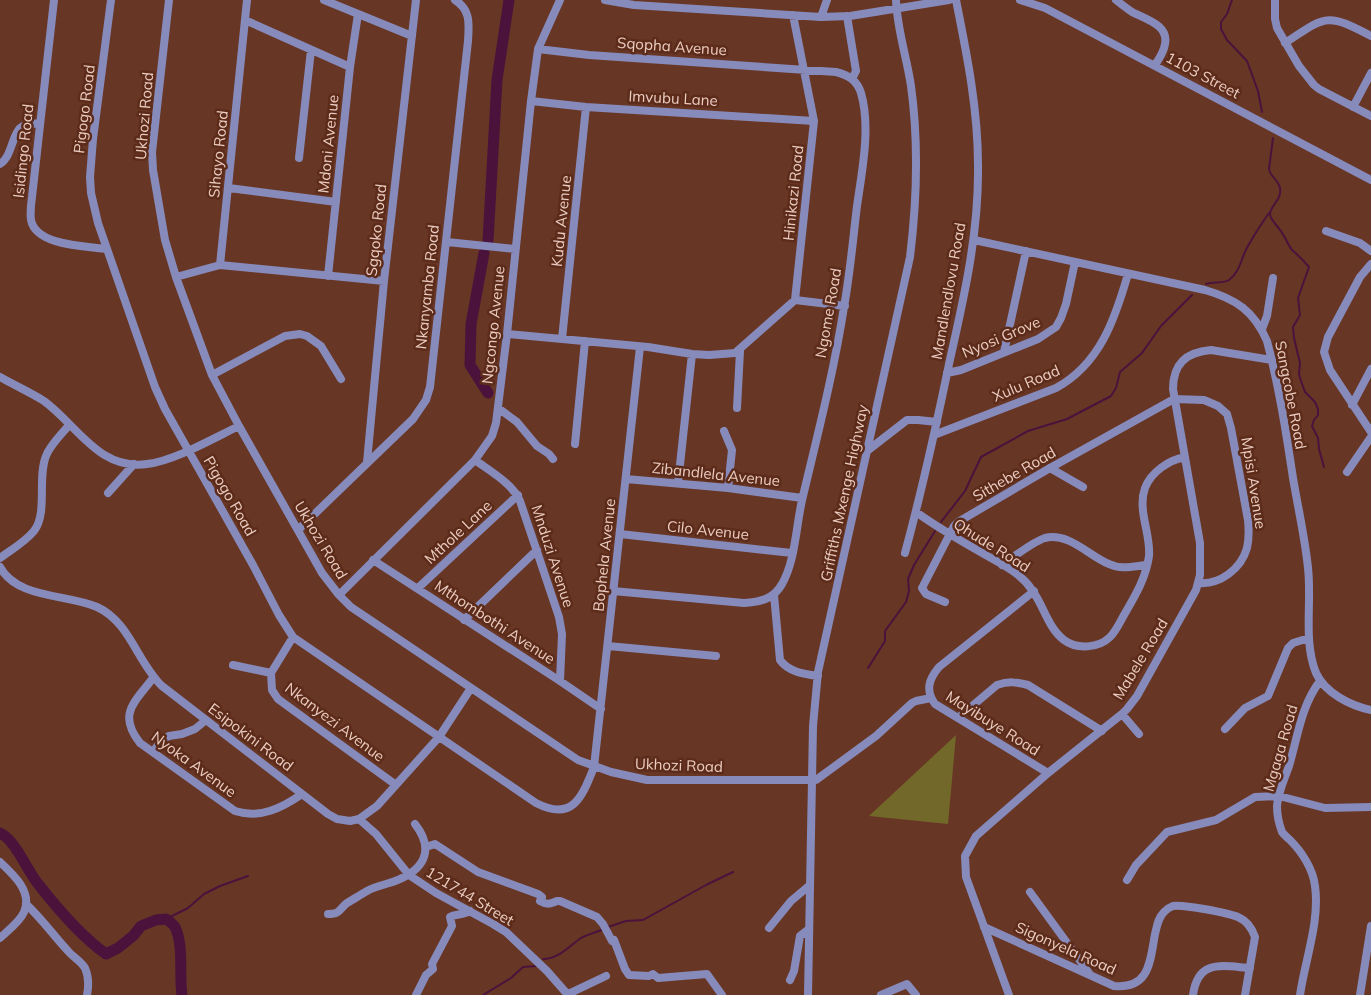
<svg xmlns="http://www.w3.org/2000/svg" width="1371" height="995" viewBox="0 0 1371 995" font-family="Mulish,sans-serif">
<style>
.green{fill:#72682a}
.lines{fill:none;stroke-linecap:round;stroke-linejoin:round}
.stream{stroke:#4b133c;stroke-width:2}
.river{stroke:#4b133c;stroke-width:11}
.minor{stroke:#878bbb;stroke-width:8}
.labels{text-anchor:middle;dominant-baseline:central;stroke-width:5;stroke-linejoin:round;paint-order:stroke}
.street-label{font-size:15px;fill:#ebccc1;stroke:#5c2b1a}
</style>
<rect width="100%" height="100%" fill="#683625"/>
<!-- green -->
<path class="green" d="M956 735 948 824 869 816Z"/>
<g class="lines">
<!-- stream -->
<path class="stream" d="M1232 0 1227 14 1221 22V29L1227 40 1247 61 1258 91 1262 112
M1273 138 1269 169C1270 177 1278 179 1280 188 1282 199 1272 204 1270 213 1269 219 1277 225 1280 230 1285 236 1288 245 1292 250 1298 255 1303 260 1309 267L1298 298 1300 315 1293 327 1294 338 1300 363 1299 374 1301 381 1305 392 1315 402 1318 409V415L1314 420 1312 426 1318 438 1319 449 1324 467
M1206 284C1213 281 1223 284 1229 280 1241 271 1241 257 1248 246 1254 235 1262 223 1269 213
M941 522 965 491 981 457 1028 431 1067 419 1111 396 1116 388 1120 372 1142 353 1161 326 1192 295
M868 668 885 641V631L906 602 909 591 908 579 914 565 935 531
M166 919 188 908 204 894 220 886 248 876
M608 927 626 921 643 920 706 885 733 872
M543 959C559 959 569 946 581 938 588 934 597 932 604 929
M483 995 511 978 523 967 536 966"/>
<!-- river -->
<path class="river" d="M488 241 497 80 509 0
M484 253 471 324 470 365 488 393
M0 833C16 840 28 873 39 885 57 908 82 937 106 954L118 948 133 936 141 926 156 920 166 919C169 921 173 924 175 927 184 945 179 975 182 995"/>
<!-- minor -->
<path class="minor" d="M54 0 32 197C31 204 30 213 31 220 36 246 86 246 107 249
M111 0 93 139 90 177 91 193 98 223 155 387 165 409 253 565 279 615 293 637 536 803C573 822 582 797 594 767L640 347
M169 0 152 152 153 170 165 240 176 277 212 375 239 426 322 573 339 595 351 607 578 760 611 772 647 780H816L876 736 912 703 916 701 931 698
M324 0 412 36
M605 0 634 5 821 17 850 16 949 0
M1020 0 1045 8 1371 180
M1116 0C1121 4 1126 8 1132 12 1145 19 1169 25 1165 44 1164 52 1159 59 1155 65
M1275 0V19L1277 28 1299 66 1314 85 1319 89 1371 116
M847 16 856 71 852 79
M821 17 827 0
M245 20 350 67
M1285 43C1326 16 1326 12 1371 36
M538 49 589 55 836 72C848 75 857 80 861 93 871 127 862 171 857 206 853 239 850 274 844 307 834 371 818 433 803 496 796 523 796 560 782 584 774 599 760 602 744 603L613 591
M531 101 586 107 814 121
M1353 107 1371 73
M299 158 311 50
M0 164C12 156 11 138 20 128 25 124 34 124 40 123
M229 188 336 202
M1326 231 1360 243 1371 251
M974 240 1205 290C1236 299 1254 311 1267 341 1279 386 1286 432 1293 478 1298 508 1305 538 1308 568 1312 602 1303 641 1316 673 1325 693 1351 706 1371 710
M447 242 515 249
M1371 264 1360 277 1328 337 1324 352 1330 370 1371 432
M220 265 384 281
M328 276 350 67 358 14
M176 277 220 265 247 0
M795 300 845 306
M1262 329 1267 316 1273 278
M507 334 648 347 692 354 709 355 735 353 795 300 814 121 793 15
M562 339 586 107
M1004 352 1026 251
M947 373 961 370 1038 339 1056 327 1061 318 1066 304 1075 262
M212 375 285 336 300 334 307 336 321 346 341 379
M0 377C14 385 30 392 44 401 77 425 99 471 147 464 174 461 214 438 239 426
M1352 405 1371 369
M498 408 517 422 537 446 549 454 553 459
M737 408 740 351
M724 431 732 450 728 488
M934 435 1056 388C1100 364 1115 319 1128 274
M575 444 585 341
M867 451 907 420H918L937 422
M475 460C490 471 513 484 520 501L559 617 562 634 560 681
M367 462 384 281 416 0
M1050 468 1083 487
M1347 472 1371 437
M626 479 728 488 802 498
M678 483 692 354
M108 493 134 464
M916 512C938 528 961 541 984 554 1001 564 1021 573 1032 590 1044 606 1048 628 1064 640 1077 650 1099 648 1110 637 1116 631 1120 622 1124 615 1135 596 1146 578 1149 556 1151 534 1137 510 1145 488 1151 472 1169 460 1185 457
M298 530 413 419 426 400 430 387 468 41C469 24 471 10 455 0
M620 534 792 553
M905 553C922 490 936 427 949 364 964 298 979 233 978 165 978 109 967 55 956 0
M0 558C11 550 25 542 34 531 48 513 37 478 46 456 50 445 62 434 69 425
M373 560 560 681 601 709
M1002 565C1014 557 1032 542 1045 538 1069 532 1089 556 1109 564 1121 570 1135 566 1147 565
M0 567C17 599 68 594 97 607 130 622 137 662 162 686L328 814 337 819 350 821 359 819 377 806 439 737 471 688
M418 588 518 495
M1034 591 939 667C929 679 925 690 935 704L1048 773
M339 595 475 460 492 436 496 423 507 334 531 101 538 49 560 0
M774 595 780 660C789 672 803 674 818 676
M945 602 926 594 922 588 954 526 958 522 1050 468 1174 399 1204 400 1218 406 1227 414 1231 428 1248 520C1249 530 1249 539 1247 548 1241 569 1220 585 1198 583
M464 620 537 550
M293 637 271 673 272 690 278 699 396 785
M608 646 716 656
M233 665 271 673
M153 678C135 702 117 714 140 743L235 811C260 819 282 808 302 794
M1122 714 1139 734
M958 718 997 685C1009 681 1016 682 1028 685L1102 731
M1225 729 1245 708 1268 696 1288 648 1293 643 1309 638
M153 752 162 740 169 736 182 734 195 729 206 720
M359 819 376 834 409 875 436 893 493 924 506 932 547 971 568 995
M426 847 435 844 478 872 538 894 542 897 540 901C547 905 550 904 557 901H560L597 917 603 924 612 941 614 940 625 969 629 975 649 976 653 974 658 978 707 974 722 995
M0 862C13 874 33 892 24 912 20 922 7 931 0 938
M1127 880 1136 865 1167 832 1216 820 1255 797 1279 796 1325 808 1371 807
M1030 892 1089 973
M26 904C42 919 54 936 68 951 73 957 81 961 85 968 89 977 89 985 87 995
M328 914C341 914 339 909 347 903 354 899 360 895 367 891 378 885 390 884 400 879 427 867 433 847 415 824
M984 927 1114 986C1150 989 1150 961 1155 934 1157 926 1158 918 1164 912 1166 910 1170 907 1173 906 1183 904 1228 913 1238 917 1247 921 1252 928 1255 937L1245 995
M769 928 791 901 810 885
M790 980 794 971 800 936 809 929
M568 994 606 976
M416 995 426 975 433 969 432 964 452 926 450 917C455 914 463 915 470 911
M808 995 813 726 818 672 910 257C917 200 919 144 911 86 907 58 897 29 896 0
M881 995 907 984 916 995
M1009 995 966 877 965 856 976 836 1048 773 1122 714 1127 709 1137 696 1196 590 1200 575V543L1173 389C1173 364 1186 352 1211 350L1272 360
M1193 995C1198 959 1222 966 1250 968
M1300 995C1305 960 1320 922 1315 886 1313 869 1302 852 1290 840 1287 837 1284 835 1282 832 1279 824 1277 814 1277 806 1278 792 1285 778 1289 766 1298 736 1301 706 1320 681
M1360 995 1371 926"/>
</g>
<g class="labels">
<!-- street labels -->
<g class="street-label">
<text transform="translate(672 46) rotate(4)">Sqopha Avenue</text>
<text transform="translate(1203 75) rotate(28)">1103 Street</text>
<text transform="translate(673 98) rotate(3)">Imvubu Lane</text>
<text transform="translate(84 109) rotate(-83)">Pigogo Road</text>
<text transform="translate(144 116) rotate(-85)">Ukhozi Road</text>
<text transform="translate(328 144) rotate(-84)">Mdoni Avenue</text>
<text transform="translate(23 151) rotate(-84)">Isidingo Road</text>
<text transform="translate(218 154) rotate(-84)">Sihayo Road</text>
<text transform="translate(793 193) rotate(-84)">Hinikazi Road</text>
<text transform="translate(561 221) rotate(-84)">Kudu Avenue</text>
<text transform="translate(376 230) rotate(-84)">Sgqoko Road</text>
<text transform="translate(427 287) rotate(-84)">Nkanyamba Road</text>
<text transform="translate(948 291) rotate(-80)">Mandlendlovu Road</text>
<text transform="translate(828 313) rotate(-80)">Ngome Road</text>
<text transform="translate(493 325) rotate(-84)">Ngcongo Avenue</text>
<text transform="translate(1001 337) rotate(-23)">Nyosi Grove</text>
<text transform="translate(1026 383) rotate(-23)">Xulu Road</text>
<text transform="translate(1291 395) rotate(79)">Sangcobe Road</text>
<text transform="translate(716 474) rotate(6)">Zibandlela Avenue</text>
<text transform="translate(1014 474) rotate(-30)">Sithebe Road</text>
<text transform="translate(1254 483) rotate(81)">Mpisi Avenue</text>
<text transform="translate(844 493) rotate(-78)">Griffiths Mxenge Highway</text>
<text transform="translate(230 496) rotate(60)">Pigogo Road</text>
<text transform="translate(708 530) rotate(6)">Cilo Avenue</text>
<text transform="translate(458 532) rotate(-43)">Mthole Lane</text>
<text transform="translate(321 540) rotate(59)">Ukhozi Road</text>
<text transform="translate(992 545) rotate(32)">Qhude Road</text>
<text transform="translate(604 555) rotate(-84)">Bophela Avenue</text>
<text transform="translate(553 556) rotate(72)">Mnduzi Avenue</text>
<text transform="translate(495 622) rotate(33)">Mthombothi Avenue</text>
<text transform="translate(1140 659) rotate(-59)">Mabele Road</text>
<text transform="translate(335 722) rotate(37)">Nkanyezi Avenue</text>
<text transform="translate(993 723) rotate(32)">Mayibuye Road</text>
<text transform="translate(251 737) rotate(37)">Esipokini Road</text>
<text transform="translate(1280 748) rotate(-74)">Mgaga Road</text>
<text transform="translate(194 764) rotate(36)">Nyoka Avenue</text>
<text transform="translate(679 765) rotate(2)">Ukhozi Road</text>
<text transform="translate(470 896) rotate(31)">121744 Street</text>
<text transform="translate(1066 948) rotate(24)">Sigonyela Road</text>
</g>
</g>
</svg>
